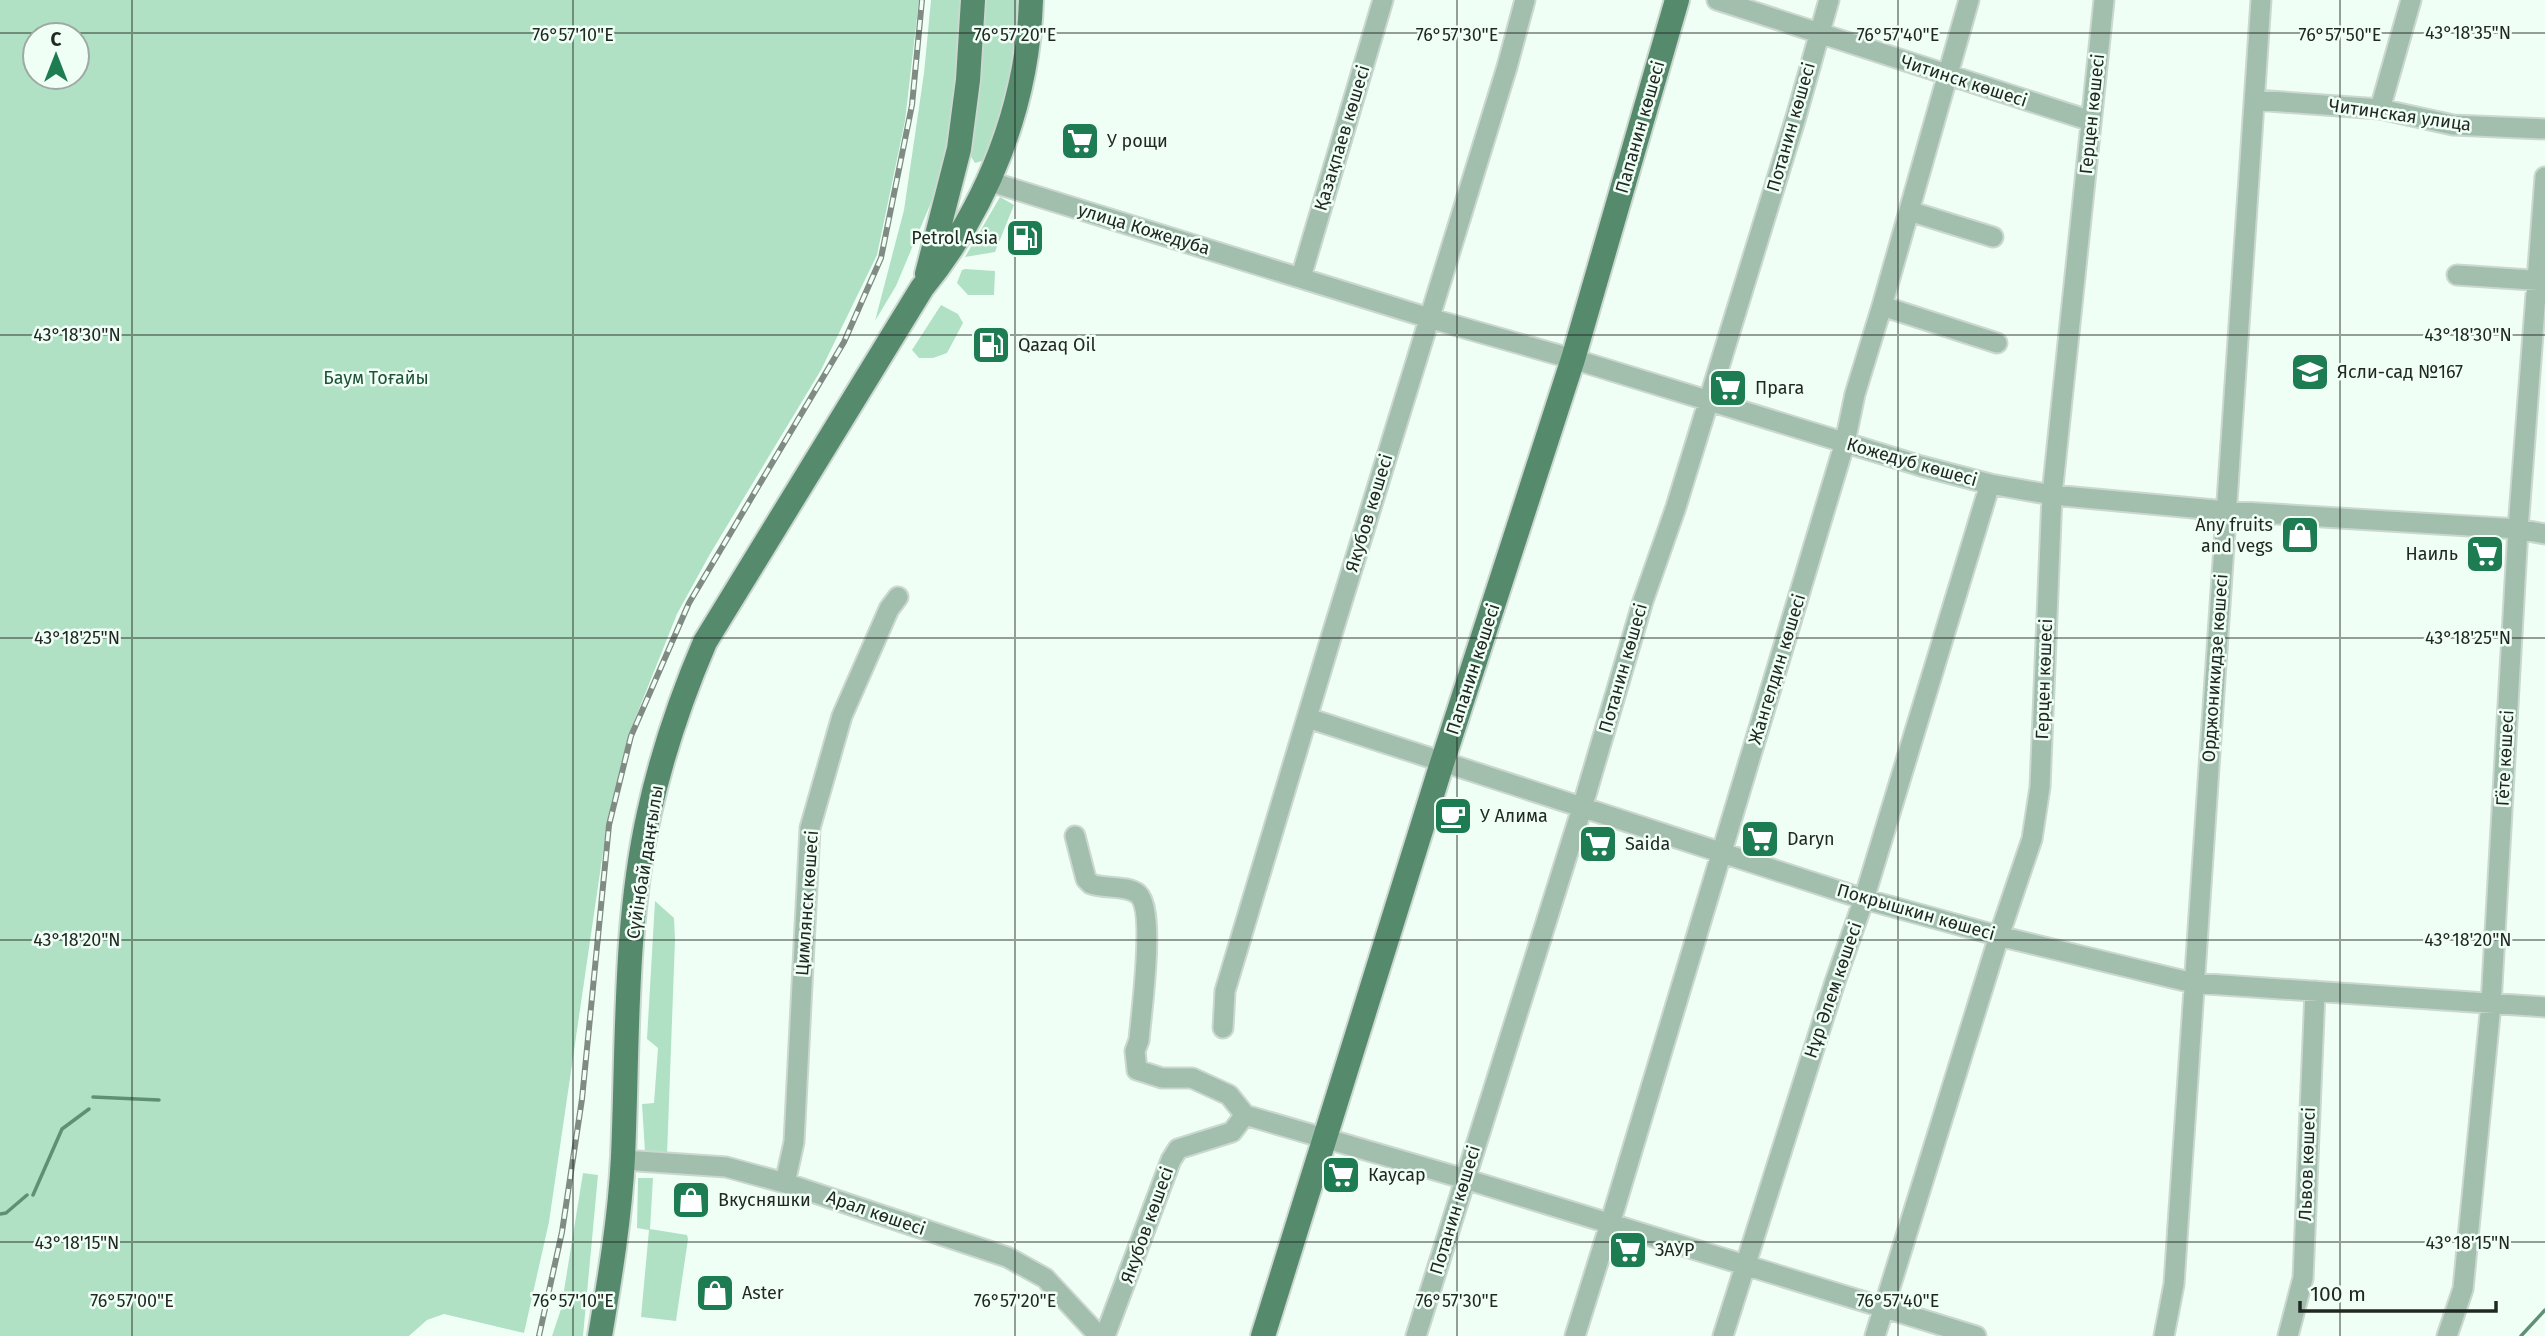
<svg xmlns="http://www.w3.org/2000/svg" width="2545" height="1336" viewBox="0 0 2545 1336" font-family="'Fira Sans',sans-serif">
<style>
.green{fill:#b1e1c5;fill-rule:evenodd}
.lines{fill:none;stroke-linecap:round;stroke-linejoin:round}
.stream{stroke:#5f9075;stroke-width:3.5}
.minor-casing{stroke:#cbd8d0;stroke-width:23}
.major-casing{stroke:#cbd8d0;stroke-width:28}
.minor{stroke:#a2bead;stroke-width:19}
.major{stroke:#558a6d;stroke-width:24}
.rail-casing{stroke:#808b84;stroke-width:6}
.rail{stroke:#f0fff6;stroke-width:3.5;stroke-dasharray:10;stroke-linecap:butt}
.ticks{fill:none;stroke:#212823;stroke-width:2;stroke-opacity:0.45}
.labels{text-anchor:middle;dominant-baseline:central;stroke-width:5;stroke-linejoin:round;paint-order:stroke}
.street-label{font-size:18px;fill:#212823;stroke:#f0fff6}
.poi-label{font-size:18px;fill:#212823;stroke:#f0fff6;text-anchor:start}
.park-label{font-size:18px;fill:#1f5239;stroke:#f0fff6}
.ticks-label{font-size:18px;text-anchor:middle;fill:#212823;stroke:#f0fff6;stroke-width:5;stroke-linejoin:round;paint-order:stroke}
</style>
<rect width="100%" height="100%" fill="#f0fff6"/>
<!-- green -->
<path class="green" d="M0 0H919L905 121 877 255 821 370 710 554 677 614 629 734 608 818 549 1222 524 1333 444 1314 427 1320 409 1336H0ZM77 35V77H35V35Z
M931 0H960L951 138 935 193 896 286 875 321 904 210 924 73Z
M984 0H1022C1014 50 1011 120 982 161L975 163 970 155Z
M1000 197 1014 205 995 252 965 257Z
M965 269 995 271 994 295H968L957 283 962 270Z
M941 305 958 314 963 323 947 353 933 358H919L912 350Z
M655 901 674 918 675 940 667 1156 645 1152 642 1104 654 1103 658 1048 647 1039Z
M583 1173 598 1175 583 1336H552L561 1309Z
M638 1178H653L650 1229 687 1235 688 1239 676 1321 641 1317 649 1230 637 1228Z"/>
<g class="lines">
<!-- stream -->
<path class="stream" d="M93 1097 159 1100
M33 1195 62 1129 89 1109
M0 1214 6 1213 27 1195
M2521 1336 2545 1310"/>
<defs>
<path id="minor" d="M1717 0 2091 121
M2255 100 2380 109 2453 125 2545 129
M2380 109 2411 0
M988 181 1429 318 1573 359 1921 466 1990 484 2052 495 2226 511 2518 529 2545 534
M1909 211 1993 237
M2457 275 2545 281
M1301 277 1383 0
M1882 306 1997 343
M1308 718 1864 899 1999 936 2193 983 2545 1007
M1075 836 1086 879 1091 884C1104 889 1127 885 1138 894 1156 910 1141 1014 1139 1040L1135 1051 1137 1070 1162 1078H1192L1229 1095 1245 1115
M1223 1028 1225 991 1333 631 1507 67 1525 0
M1245 1115 1465 1179 1976 1336
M623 1160 726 1167 785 1183 1007 1257 1045 1278 1099 1336
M785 1183 794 1142 810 828 842 716 889 609 898 597
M1105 1336 1171 1160 1178 1149 1232 1132 1245 1115
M1416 1336 1582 808 1643 601 1676 507 1796 117 1829 0
M1575 1336 1610 1224 1845 442 1855 394 1882 306 1969 0
M1723 1336 1835 982 1864 899 1990 484
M1875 1336 1999 936 2032 839 2040 787 2052 495 2104 0
M2164 1336 2174 1284 2261 0
M2288 1336 2303 1278 2315 991
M2447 1336 2463 1289 2491 1004 2518 529 2545 177"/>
<path id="major" d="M927 274 959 149 968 80 973 0
M600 1336C610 1277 620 1217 623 1157 628 1043 624 925 649 813 662 754 681 698 705 642L922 288C988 207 1028 104 1031 0
M1263 1336 1442 763 1573 359 1677 0"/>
</defs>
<!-- minor casing -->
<use href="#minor" class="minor-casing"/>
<!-- major casing -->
<use href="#major" class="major-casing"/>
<!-- minor -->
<use href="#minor" class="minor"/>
<!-- major -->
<use href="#major" class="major"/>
<defs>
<path id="rail" d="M539 1336 562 1232 582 1099 609 825 631 736 689 603 844 342 881 258 912 105 922 0"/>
</defs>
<!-- rail casing -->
<use href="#rail" class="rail-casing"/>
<!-- rail -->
<use href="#rail" class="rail"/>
</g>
<!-- ticks -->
<path class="ticks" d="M132 0V1336M573 0V1336M1015 0V1336M1457 0V1336M1898 0V1336M2340 0V1336M0 33H2545M0 335H2545M0 638H2545M0 940H2545M0 1242H2545"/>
<!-- icons -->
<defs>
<symbol id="supermarket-square" viewBox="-11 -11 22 22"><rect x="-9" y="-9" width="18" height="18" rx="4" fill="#1e7c52" stroke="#f0fff6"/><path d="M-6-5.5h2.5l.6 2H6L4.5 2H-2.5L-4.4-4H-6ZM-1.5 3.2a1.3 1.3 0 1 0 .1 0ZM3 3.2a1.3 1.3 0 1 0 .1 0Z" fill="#fff"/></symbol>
<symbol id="fuel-square" viewBox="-11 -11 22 22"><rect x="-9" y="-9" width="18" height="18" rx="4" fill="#1e7c52" stroke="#f0fff6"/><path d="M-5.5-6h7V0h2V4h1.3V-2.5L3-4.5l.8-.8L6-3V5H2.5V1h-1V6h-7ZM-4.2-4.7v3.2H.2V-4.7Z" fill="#fff"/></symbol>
<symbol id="school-square" viewBox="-11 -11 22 22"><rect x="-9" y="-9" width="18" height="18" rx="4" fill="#1e7c52" stroke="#f0fff6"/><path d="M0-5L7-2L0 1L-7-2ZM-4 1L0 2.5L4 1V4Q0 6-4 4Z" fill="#fff"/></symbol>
<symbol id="shop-square" viewBox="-11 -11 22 22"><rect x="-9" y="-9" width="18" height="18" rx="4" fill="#1e7c52" stroke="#f0fff6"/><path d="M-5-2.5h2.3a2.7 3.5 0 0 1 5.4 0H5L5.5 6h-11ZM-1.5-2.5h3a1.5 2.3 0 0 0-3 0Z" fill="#fff"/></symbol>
<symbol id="cafe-square" viewBox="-11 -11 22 22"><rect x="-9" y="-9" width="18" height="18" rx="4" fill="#1e7c52" stroke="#f0fff6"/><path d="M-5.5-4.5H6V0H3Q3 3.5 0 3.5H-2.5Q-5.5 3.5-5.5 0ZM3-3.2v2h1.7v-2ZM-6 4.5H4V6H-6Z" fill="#fff"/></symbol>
</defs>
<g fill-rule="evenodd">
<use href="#supermarket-square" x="1058" y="119" width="44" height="44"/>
<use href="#fuel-square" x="1003" y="216" width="44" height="44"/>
<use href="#fuel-square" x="969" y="323" width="44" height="44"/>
<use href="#school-square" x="2288" y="350" width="44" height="44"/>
<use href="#supermarket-square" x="1706" y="366" width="44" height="44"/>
<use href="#shop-square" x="2278" y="513" width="44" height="44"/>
<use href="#supermarket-square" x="2463" y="532" width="44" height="44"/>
<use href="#cafe-square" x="1431" y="794" width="44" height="44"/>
<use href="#supermarket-square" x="1738" y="817" width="44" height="44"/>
<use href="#supermarket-square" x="1576" y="822" width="44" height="44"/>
<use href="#supermarket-square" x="1319" y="1153" width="44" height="44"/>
<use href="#shop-square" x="669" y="1178" width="44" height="44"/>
<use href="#supermarket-square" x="1606" y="1228" width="44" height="44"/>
<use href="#shop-square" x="693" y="1271" width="44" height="44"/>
</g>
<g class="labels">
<!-- street labels -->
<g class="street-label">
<text transform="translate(1964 81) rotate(18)">Читинск көшесі</text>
<text transform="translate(2092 114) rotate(-84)">Герцен көшесі</text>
<text transform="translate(2400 115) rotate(8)">Читинская улица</text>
<text transform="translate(1640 127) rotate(-74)">Папанин көшесі</text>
<text transform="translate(1791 127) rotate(-74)">Потанин көшесі</text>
<text transform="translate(1342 138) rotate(-73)">Қазақпаев көшесі</text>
<text transform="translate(1144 229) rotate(17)">улица Кожедуба</text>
<text transform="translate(1912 462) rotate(16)">Кожедуб көшесі</text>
<text transform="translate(1369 513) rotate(-73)">Якубов көшесі</text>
<text transform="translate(1623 668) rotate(-74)">Потанин көшесі</text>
<text transform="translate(2215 668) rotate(-86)">Орджоникидзе көшесі</text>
<text transform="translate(1473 669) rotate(-72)">Папанин көшесі</text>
<text transform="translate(1777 669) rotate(-73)">Жангелдин көшесі</text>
<text transform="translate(2044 679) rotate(-88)">Герцен көшесі</text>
<text transform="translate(2505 758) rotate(-87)">Гёте көшесі</text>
<text transform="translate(645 862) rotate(-81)">Сүйінбай даңғылы</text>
<text transform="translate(807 903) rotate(-86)">Цимлянск көшесі</text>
<text transform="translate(1916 912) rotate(16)">Покрышкин көшесі</text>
<text transform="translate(1833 990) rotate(-71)">Нұр Әлем көшесі</text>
<text transform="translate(2307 1164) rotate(-88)">Львов көшесі</text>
<text transform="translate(1455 1210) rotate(-73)">Потанин көшесі</text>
<text transform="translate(876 1213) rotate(19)">Арал көшесі</text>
<text transform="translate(1147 1225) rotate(-70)">Якубов көшесі</text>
</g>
<!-- poi labels -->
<g class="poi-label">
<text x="1107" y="141">У рощи</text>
<text x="998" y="238" text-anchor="end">Petrol Asia</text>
<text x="1018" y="345">Qazaq Oil</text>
<text x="2337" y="372">Ясли-сад №167</text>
<text x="1755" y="388">Прага</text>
<text x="2273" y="525" text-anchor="end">Any fruits<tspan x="2273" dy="21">and vegs</tspan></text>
<text x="2458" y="554" text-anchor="end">Наиль</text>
<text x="1480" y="816">У Алима</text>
<text x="1787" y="839">Daryn</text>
<text x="1625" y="844">Saida</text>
<text x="1368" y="1175">Каусар</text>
<text x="718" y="1200">Вкусняшки</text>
<text x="1655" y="1250">ЗАУР</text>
<text x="742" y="1293">Aster</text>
</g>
<!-- park labels -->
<g class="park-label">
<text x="376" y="378">Баум Тоғайы</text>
</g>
</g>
<g class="ticks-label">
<text x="2468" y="39">43°18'35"N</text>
<text x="573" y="41">76°57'10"E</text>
<text x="1015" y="41">76°57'20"E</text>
<text x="1457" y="41">76°57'30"E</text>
<text x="1898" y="41">76°57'40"E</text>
<text x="2340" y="41">76°57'50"E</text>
<text x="77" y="341">43°18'30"N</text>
<text x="2468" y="341">43°18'30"N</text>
<text x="77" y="644">43°18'25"N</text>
<text x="2468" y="644">43°18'25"N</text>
<text x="77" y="946">43°18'20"N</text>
<text x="2468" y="946">43°18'20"N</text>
<text x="77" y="1249">43°18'15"N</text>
<text x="2468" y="1249">43°18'15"N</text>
<text x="132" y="1307">76°57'00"E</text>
<text x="573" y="1307">76°57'10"E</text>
<text x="1015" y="1307">76°57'20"E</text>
<text x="1457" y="1307">76°57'30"E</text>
<text x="1898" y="1307">76°57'40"E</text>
</g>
<!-- north arrow -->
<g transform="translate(56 56)"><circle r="33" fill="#f0fff6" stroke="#9da9a2" stroke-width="2"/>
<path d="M0-5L12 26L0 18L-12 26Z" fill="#1e7c52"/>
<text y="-10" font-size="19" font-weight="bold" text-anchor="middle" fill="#212823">С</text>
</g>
<!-- scale -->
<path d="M2300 1301v10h196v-10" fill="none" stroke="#212823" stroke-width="3.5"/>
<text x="2310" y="1301" font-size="21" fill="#212823" stroke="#f0fff6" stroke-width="5" paint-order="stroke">100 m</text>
</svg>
